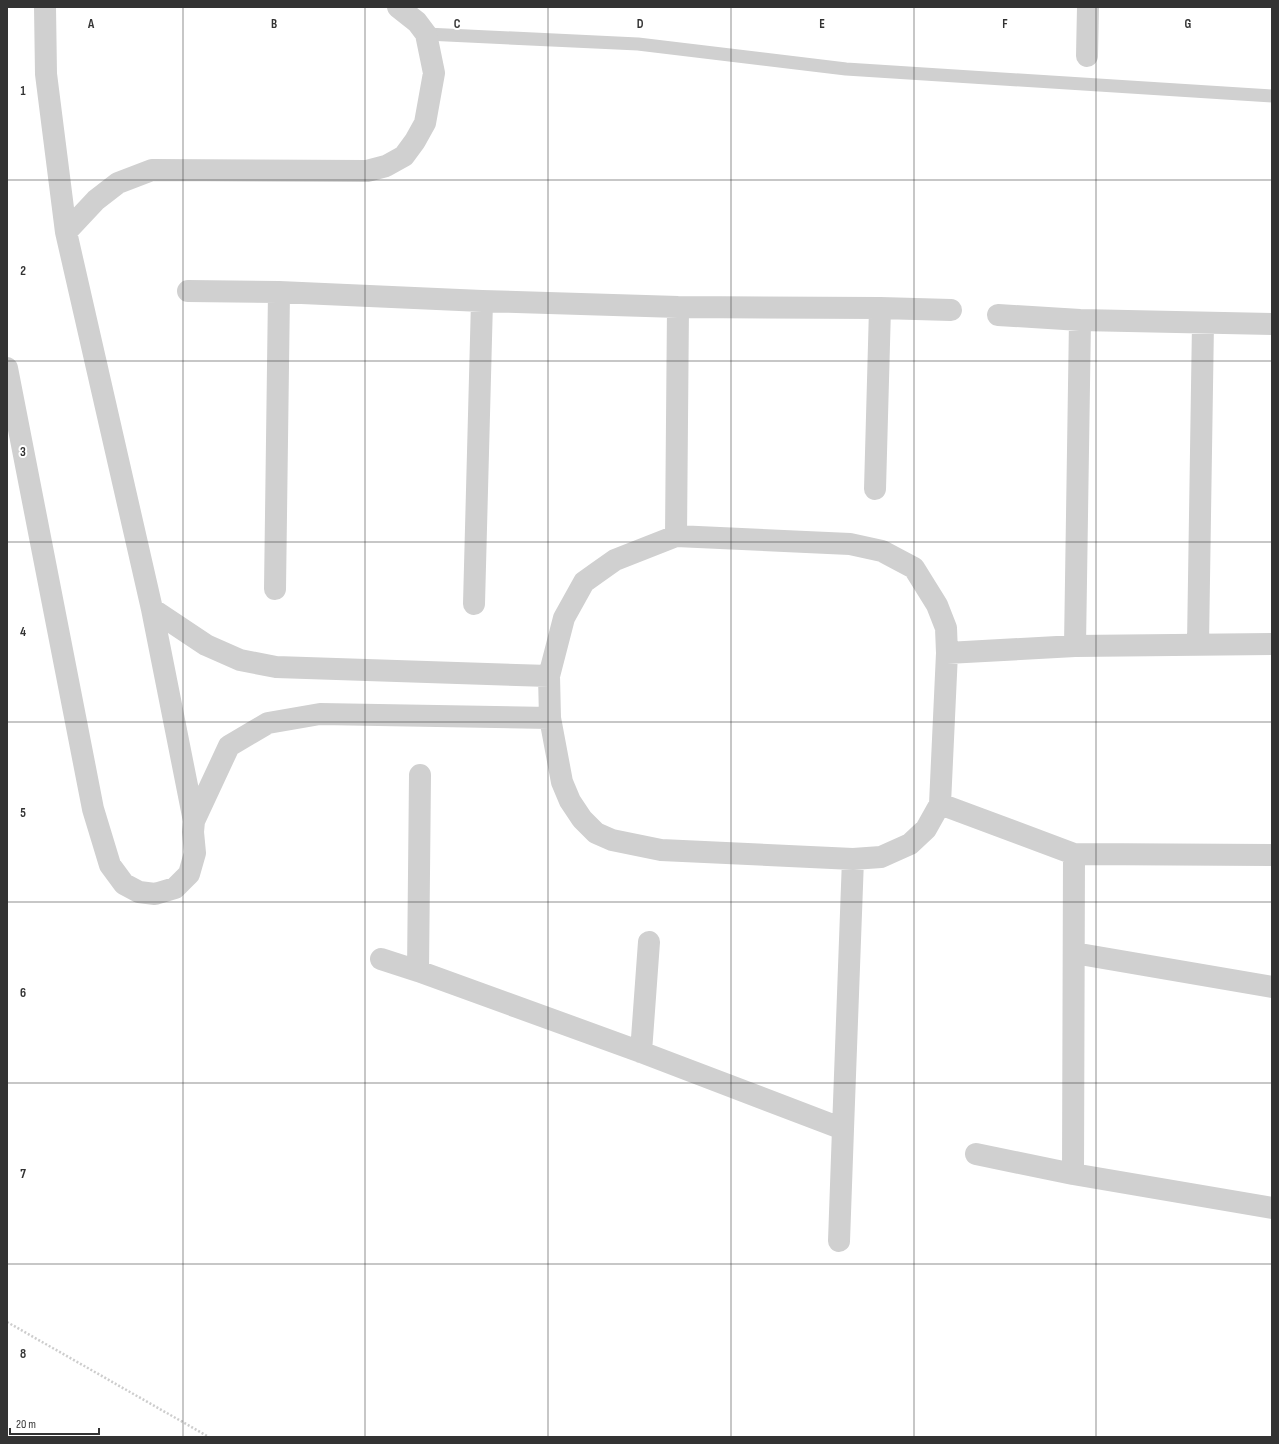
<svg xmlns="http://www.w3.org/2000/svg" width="1279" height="1444" viewBox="0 0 1279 1444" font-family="'Sofia Sans Condensed',sans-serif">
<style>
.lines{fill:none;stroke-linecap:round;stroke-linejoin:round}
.path{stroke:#cdcdcd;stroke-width:2.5;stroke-dasharray:2 2;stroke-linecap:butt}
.service{stroke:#d0d0d0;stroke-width:13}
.minor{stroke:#d0d0d0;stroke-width:22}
.grid{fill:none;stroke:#333;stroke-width:1;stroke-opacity:0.55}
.grid-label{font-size:13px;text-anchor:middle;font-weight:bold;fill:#333;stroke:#fff;stroke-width:4;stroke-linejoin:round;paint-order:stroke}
</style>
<rect width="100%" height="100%" fill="#fff"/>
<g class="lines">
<!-- path -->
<path class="path" d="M7 1322 209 1437"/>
<!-- service -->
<path class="service" d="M426 34 638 44 846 69 1272 96"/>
<!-- minor -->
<path class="minor" d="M1087 56 1088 7
M66 232 96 200 118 183 152 170 367 171 386 166 404 156 415 141 425 123 434 73 426 34 417 22 398 7
M188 291 279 292 482 301 678 307 880 308 951 310
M998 315 1080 320 1272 324
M7 368 93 809 110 865 124 884 139 892 155 894 175 888 189 874 195 853 193 832 194 821 152 609 66 232 46 74 45 7
M875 489 880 308
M676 536 850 544 882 551 914 568 937 605 946 628 947 653 940 804 926 829 910 844 881 857 853 859 661 850 612 840 596 833 582 819 570 801 562 782 550 718 549 676 564 618 584 582 598 572 615 560Z
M676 536 678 307
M275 589 279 292
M474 604 482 301
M152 609 206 645 240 660 276 667 549 676
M1198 644 1203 323
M1075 646 1080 320
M947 653 1075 646 1272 644
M420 775 418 971 641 1052 843 1129 839 1241
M940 804 1074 854 1272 855
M194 821 229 746 268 723 320 714 550 718
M1074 953 1272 987
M381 959 418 971
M641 1052 649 942
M843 1129 853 859
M976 1154 1073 1174 1272 1208
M1073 1174 1074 854"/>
</g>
<!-- grid -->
<path class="grid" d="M183 7V1437M365 7V1437M548 7V1437M731 7V1437M914 7V1437M1096 7V1437M7 180H1272M7 361H1272M7 542H1272M7 722H1272M7 902H1272M7 1083H1272M7 1264H1272"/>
<g class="grid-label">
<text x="91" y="28">A</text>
<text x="274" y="28">B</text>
<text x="457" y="28">C</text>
<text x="640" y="28">D</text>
<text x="822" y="28">E</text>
<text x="1005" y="28">F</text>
<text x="1188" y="28">G</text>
<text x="23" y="95">1</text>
<text x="23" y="275">2</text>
<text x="23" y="456">3</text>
<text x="23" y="636">4</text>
<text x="23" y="817">5</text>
<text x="23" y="997">6</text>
<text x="23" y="1178">7</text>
<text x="23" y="1358">8</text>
</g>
<!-- border -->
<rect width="1279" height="1444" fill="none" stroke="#333333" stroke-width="16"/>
<!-- scale -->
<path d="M10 1428v6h89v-6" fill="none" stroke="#333333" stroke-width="2"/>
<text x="16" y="1428" font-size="12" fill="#333333" stroke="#ffffff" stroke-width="3" paint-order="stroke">20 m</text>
</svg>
